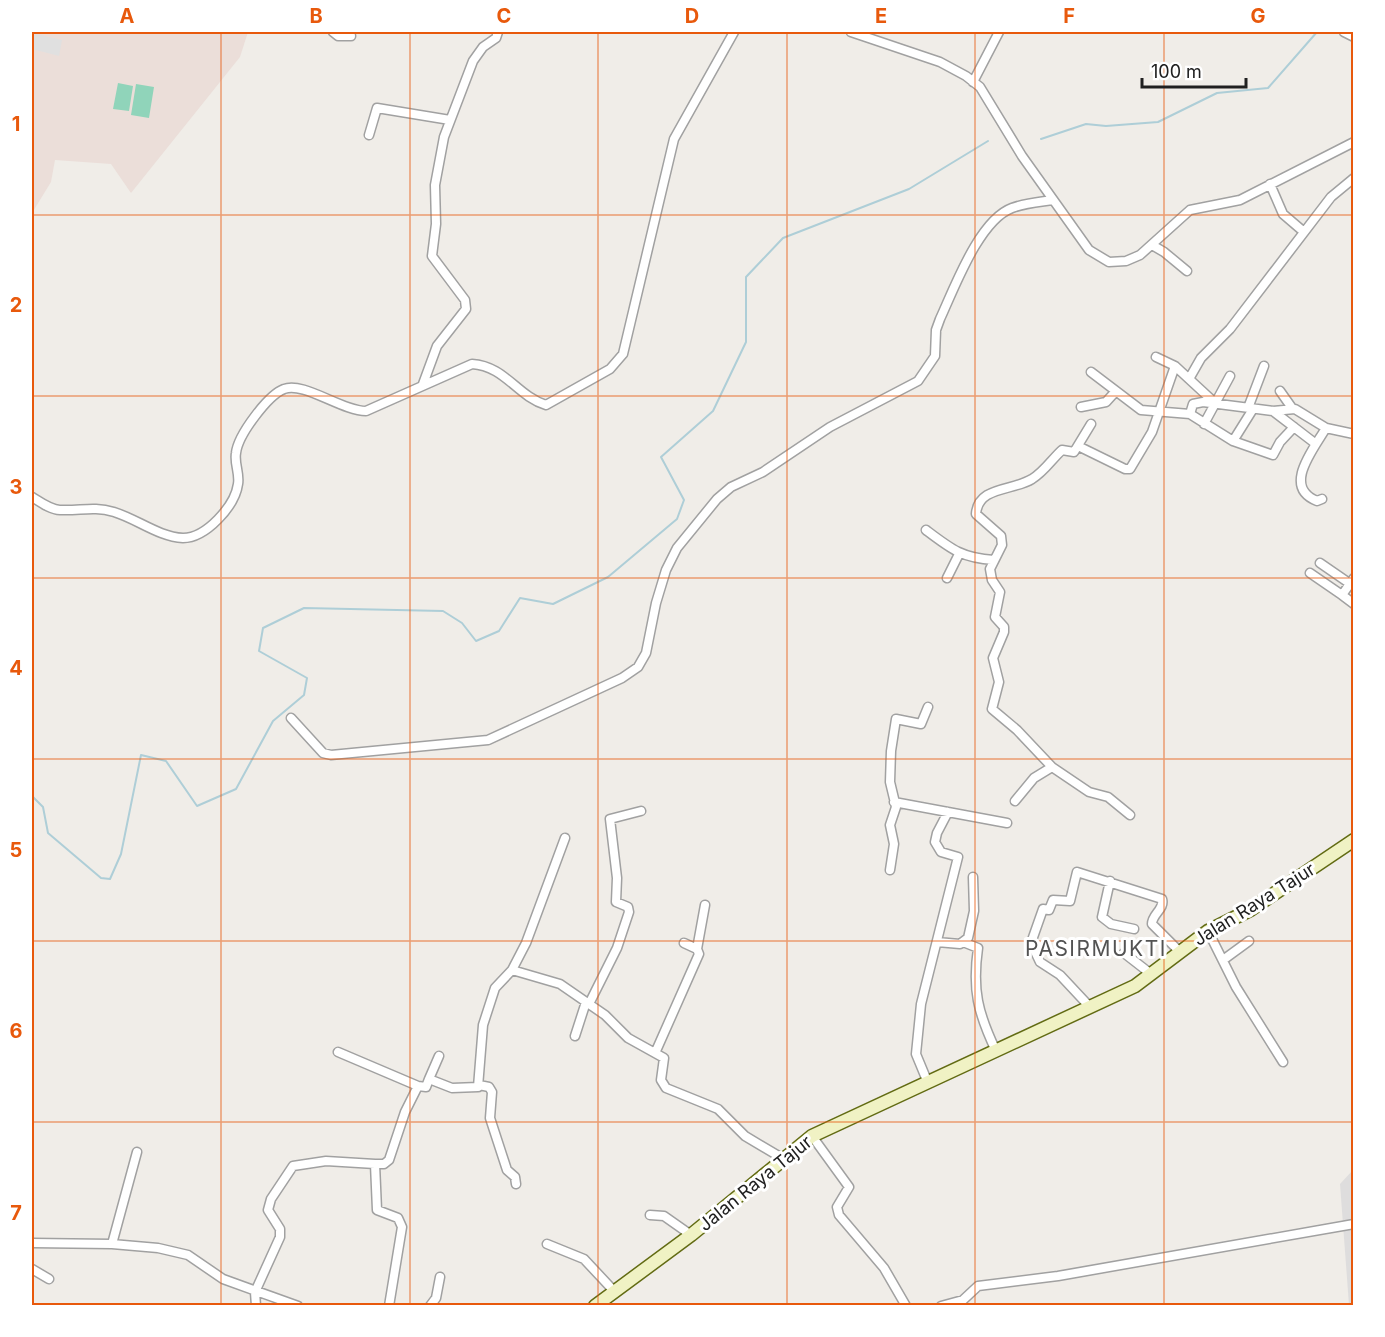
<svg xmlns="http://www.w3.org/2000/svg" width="1385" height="1337" viewBox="0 0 1385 1337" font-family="Inter,sans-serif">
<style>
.residential{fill:#dedddd}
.military{fill:#ebded9}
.pitch{fill:#90d4ba}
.parking{fill:#e0e0e0}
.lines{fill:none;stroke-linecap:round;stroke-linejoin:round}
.stream{stroke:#aeced7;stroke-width:2}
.minor-casing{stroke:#a1a1a1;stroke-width:11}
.secondary-casing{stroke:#626b13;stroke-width:15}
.minor{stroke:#fff;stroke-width:8}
.secondary{stroke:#f0f2c4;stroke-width:12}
.grid{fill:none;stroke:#e8590c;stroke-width:1.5;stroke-opacity:0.55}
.labels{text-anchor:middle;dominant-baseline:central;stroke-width:6;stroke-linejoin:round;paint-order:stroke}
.street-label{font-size:18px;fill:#202020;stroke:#fff}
.quarter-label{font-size:21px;letter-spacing:1.5px;fill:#535353;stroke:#fff}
.neatline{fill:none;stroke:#e8590c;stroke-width:2}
.grid-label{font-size:20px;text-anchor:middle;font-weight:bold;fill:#e8590c}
</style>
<rect width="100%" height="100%" fill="#f0ede8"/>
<!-- residential -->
<path class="residential" d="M1353 1170V1305H1349L1340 1184Z"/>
<!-- military -->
<path class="military" d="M32 32H248L240 57 131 193 111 164 55 160 51 182 32 213Z"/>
<!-- pitch -->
<path class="pitch" d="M118 83 133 86 129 111 113 109Z
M136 84 154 87 149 118 131 115Z"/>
<!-- parking -->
<path class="parking" d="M32 33 62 40 59 56 32 49Z"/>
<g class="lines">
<!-- stream -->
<path class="stream" d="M1041 139 1086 124 1106 126 1158 122 1217 93 1268 88 1317 32
M32 796 43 807 48 833 101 878 110 879 121 854 141 755 166 761 197 806 236 789 273 721 304 695 307 678 259 651 263 628 304 608 443 611 462 623 476 641 499 631 520 598 553 604 608 577 677 519 684 500 661 457 713 411 746 342V277L783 238 909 189 988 141"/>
<defs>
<path id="minor" d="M333 32 338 36H351
M851 32 940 62 966 76 980 87 1022 156 1089 250 1109 262 1126 261 1140 255 1190 210 1240 200 1354 142
M1344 32 1354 37
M973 82 999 32
M369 135 377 108 450 120
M1270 184 1283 214 1304 232
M1152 245 1164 252 1187 271
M1156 357 1175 366 1215 403
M1091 372 1141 410 1190 414
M1189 379 1201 358 1230 329 1331 197 1354 178
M423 384 437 346 466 309 465 300 432 256 436 224 435 185 444 137 473 61 483 47 496 38 498 32
M1280 391 1292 408
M1081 407 1106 402 1116 391
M1248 408 1264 366
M1253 409 1233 441 1190 414 1193 404 1203 402 1273 411 1295 409 1326 428 1354 434
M1273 411 1316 444
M1091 424 1074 452 1062 450C1052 459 1044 472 1032 479 1013 491 978 486 976 514L1001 536 1002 545 990 569 992 580 1000 592 995 617 1004 627V632L993 658 999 682 992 709 1017 730 1052 767 1089 792 1108 797 1130 815
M1204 424 1230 376
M1233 441 1273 455 1280 442 1294 427
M1078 446 1125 469H1130L1152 432 1175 366
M32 497C40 502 51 510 60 510 81 511 93 506 114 512 137 519 159 537 183 538 206 538 235 506 238 484 240 474 234 463 236 453 238 435 268 395 284 389 303 381 342 411 366 411L472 364C505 366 517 396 546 405L610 369 623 354 674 139 734 32
M1322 499 1317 501C1282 487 1313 450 1326 428
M926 530C951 549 962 558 994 560
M1320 563 1349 583
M1310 573 1342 595
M947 578 959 554
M1354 578 1342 595 1354 604
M291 718 323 753 331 755 488 740 622 678 638 667 646 653 656 603 666 570 677 548 717 499 731 487 763 472 830 427 918 381 935 356 936 330 940 319C954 289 979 220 1012 208 1025 203 1040 202 1053 200
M1015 801 1034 778 1052 767
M894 802 1007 823
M890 870 894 844 890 825 896 807 890 782 891 751 896 719 921 724 928 707
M1110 881 1102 917 1111 924 1134 929
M1208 931 1236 987 1283 1062
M937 942 960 944 968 938 974 911 973 877
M963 942 978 948C972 990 978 1013 996 1051
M697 949 705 905
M1124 953 1151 974
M1223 960 1249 941
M512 970 560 984 605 1015 628 1038 664 1058 661 1080 666 1088 718 1109 745 1136 782 1158
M589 1004 617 948 629 912 628 907 616 902 617 878 610 819 641 811
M1089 1006 1060 975 1040 962 1031 943 1043 909 1049 910 1053 900 1070 901 1077 872 1162 899C1165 909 1152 914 1152 924L1179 951
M575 1036 586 1002
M656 1051 699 954 697 949 684 943
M338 1052 418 1086 426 1087 429 1079 452 1088 478 1087 483 1025 495 988 512 970 526 943 565 838
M429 1079 439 1056
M928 1083 916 1054 921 1004 958 857 941 852 935 842 937 833 948 812
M479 1085 489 1087 492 1092 490 1118 507 1170 515 1177 516 1184
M812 1136 849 1187 837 1207 839 1215 884 1268 906 1306
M650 1215 664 1216 691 1235
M32 1243 112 1244 137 1152
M112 1244 158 1248 188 1255 223 1279 298 1306
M547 1244 584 1259 613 1290
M32 1269 49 1279
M256 1306 255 1292 280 1237V1229L268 1210 271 1199 293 1166 326 1161 375 1164
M389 1306 402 1227 398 1218 377 1210 375 1164H384L389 1160 405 1112 418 1086
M430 1306 436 1298 440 1277
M941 1306 963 1300 978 1286 1058 1276 1354 1224"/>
<path id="secondary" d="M595 1306 691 1235 812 1136 1135 986 1208 931 1250 910 1354 840"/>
</defs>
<!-- minor casing -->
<use href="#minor" class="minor-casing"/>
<!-- secondary casing -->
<use href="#secondary" class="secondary-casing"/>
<!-- minor -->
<use href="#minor" class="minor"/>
<!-- secondary -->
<use href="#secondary" class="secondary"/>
</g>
<!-- grid -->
<path class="grid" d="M221 32V1306M410 32V1306M598 32V1306M787 32V1306M975 32V1306M1164 32V1306M32 215H1354M32 396H1354M32 578H1354M32 759H1354M32 941H1354M32 1122H1354"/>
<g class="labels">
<!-- street labels -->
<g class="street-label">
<text transform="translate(1254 904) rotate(-32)">Jalan Raya Tajur</text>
<text transform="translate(755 1183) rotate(-39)">Jalan Raya Tajur</text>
</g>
<!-- quarter labels -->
<g class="quarter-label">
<text x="1096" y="948">PASIRMUKTI</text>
</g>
</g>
<!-- border -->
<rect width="1385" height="1337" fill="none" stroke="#ffffff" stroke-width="66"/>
<!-- scale -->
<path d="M1142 78v9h104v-9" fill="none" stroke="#202020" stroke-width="3"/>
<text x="1151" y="78" font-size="18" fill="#202020" stroke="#ffffff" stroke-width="4.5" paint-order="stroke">100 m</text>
<rect x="33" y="33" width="1319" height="1271" class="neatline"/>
<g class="grid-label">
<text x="127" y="23">A</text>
<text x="316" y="23">B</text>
<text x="504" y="23">C</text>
<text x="692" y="23">D</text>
<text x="881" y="23">E</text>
<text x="1069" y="23">F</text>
<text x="1258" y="23">G</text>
<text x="16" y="131">1</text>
<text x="16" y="312">2</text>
<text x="16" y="494">3</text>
<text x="16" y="675">4</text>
<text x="16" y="857">5</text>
<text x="16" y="1038">6</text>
<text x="16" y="1220">7</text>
</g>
</svg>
